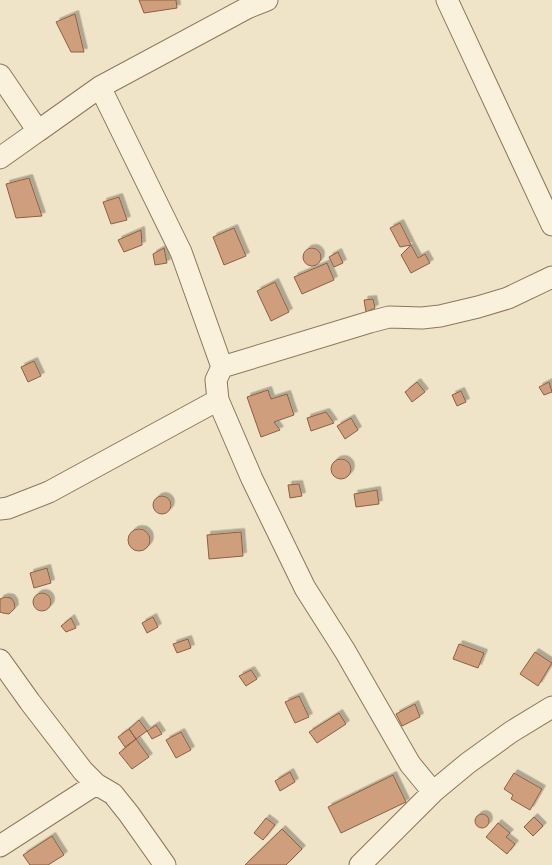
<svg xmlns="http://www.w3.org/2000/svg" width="552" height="865" viewBox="0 0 552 865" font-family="Lora,serif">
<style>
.building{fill:#cf9f7d;stroke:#8d5f41;filter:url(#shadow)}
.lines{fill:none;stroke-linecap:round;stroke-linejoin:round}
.minor-casing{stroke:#8d765c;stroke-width:23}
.minor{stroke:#faf1dc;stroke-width:21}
</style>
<defs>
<filter id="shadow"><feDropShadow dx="3.5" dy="-3.5" stdDeviation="0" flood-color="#0004"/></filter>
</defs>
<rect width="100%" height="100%" fill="#f0e4c8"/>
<!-- building -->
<path class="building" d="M139 0H176L177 8 144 13Z
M75 14 84 52H71L56 22Z
M29 178 42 216 16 218 6 184Z
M119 197 127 220 111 224 103 202Z
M400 223 411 245 400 247 390 228Z
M234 228 246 256 224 265 213 237Z
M141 230 142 245 124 252 118 240Z
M411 245 418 258 425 254 430 263 411 273 401 255Z
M164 248 167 263 155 265 153 254Z
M303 257a9 9 0 1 1 18 0a9 9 0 1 1-18 0Z
M338 252 343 263 334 267 329 257Z
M327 263 334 280 302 294 294 277Z
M275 282 289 312 271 321 257 291Z
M373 299 375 308 366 312 364 300Z
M34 361 41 376 28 382 21 367Z
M417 382 425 392 412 402 405 392Z
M549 382 552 392 544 395 539 387Z
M268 390 271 399 287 394 294 415 274 422 280 430 261 437 247 397Z
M461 391 466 402 457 406 452 395Z
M326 412 334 423 311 431 307 418Z
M351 418 358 430 345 439 337 426Z
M331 469a10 10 0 1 1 20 0a10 10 0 1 1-20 0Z
M299 484 302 496 290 498 288 485Z
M377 490 379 504 356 507 354 494Z
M153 505a9 9 0 1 1 18 0a9 9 0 1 1-18 0Z
M128 540a11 11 0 1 1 22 0a11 11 0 1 1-22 0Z
M241 532 243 556 209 559 207 535Z
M47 568 51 583 34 588 30 573Z
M33 602a9 9 0 1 1 18 0a9 9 0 1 1-18 0Z
M5 597 11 598 14 602 15 608 9 614 3 613 0 612V599Z
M153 617 158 627 147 633 142 623Z
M71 618 76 628 66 632 61 626Z
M188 639 191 648 177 653 173 644Z
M459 644 484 653 478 668 453 659Z
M535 652 552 663 538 686 520 674Z
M251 670 257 679 246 686 239 676Z
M299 696 309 717 295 723 285 702Z
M415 704 420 717 402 726 396 714Z
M339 713 346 724 317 743 309 732Z
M139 720 147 731 136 739 129 729Z
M156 725 162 734 152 739 147 731Z
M129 729 136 739 125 747 118 737Z
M181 732 191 750 176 758 166 740Z
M136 739 149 757 132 769 119 753Z
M290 772 295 782 280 791 275 781Z
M514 773 542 789 530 810 511 799 513 795 504 789Z
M393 775 406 802 341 833 328 807Z
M475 821a7 7 0 1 1 14 0a7 7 0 1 1-14 0Z
M534 817 543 826 533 836 524 827Z
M266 818 275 825 263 840 254 833Z
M498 823 510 833 506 837 515 844 507 854 486 837Z
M282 829 302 849 286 865H245Z
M52 836 64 855 48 865H30L23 855Z"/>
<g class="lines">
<defs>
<path id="minor" d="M447 0 552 225
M0 75 38 131 0 158
M100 87 181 252 222 367
M38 131 100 87 247 8 267 0
M0 509 8 508 49 492 218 400
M0 660 30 702 83 771 96 784 113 794 129 814 165 865
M433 792 410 764 345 651 305 588 252 479 218 400 216 380 222 367 370 322 389 317 422 318 440 316 478 307 508 298 552 277
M0 846 96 784
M360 865 433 792 468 763 511 732 552 707"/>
</defs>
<!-- minor casing -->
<use href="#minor" class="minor-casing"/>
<!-- minor -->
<use href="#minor" class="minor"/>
</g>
</svg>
